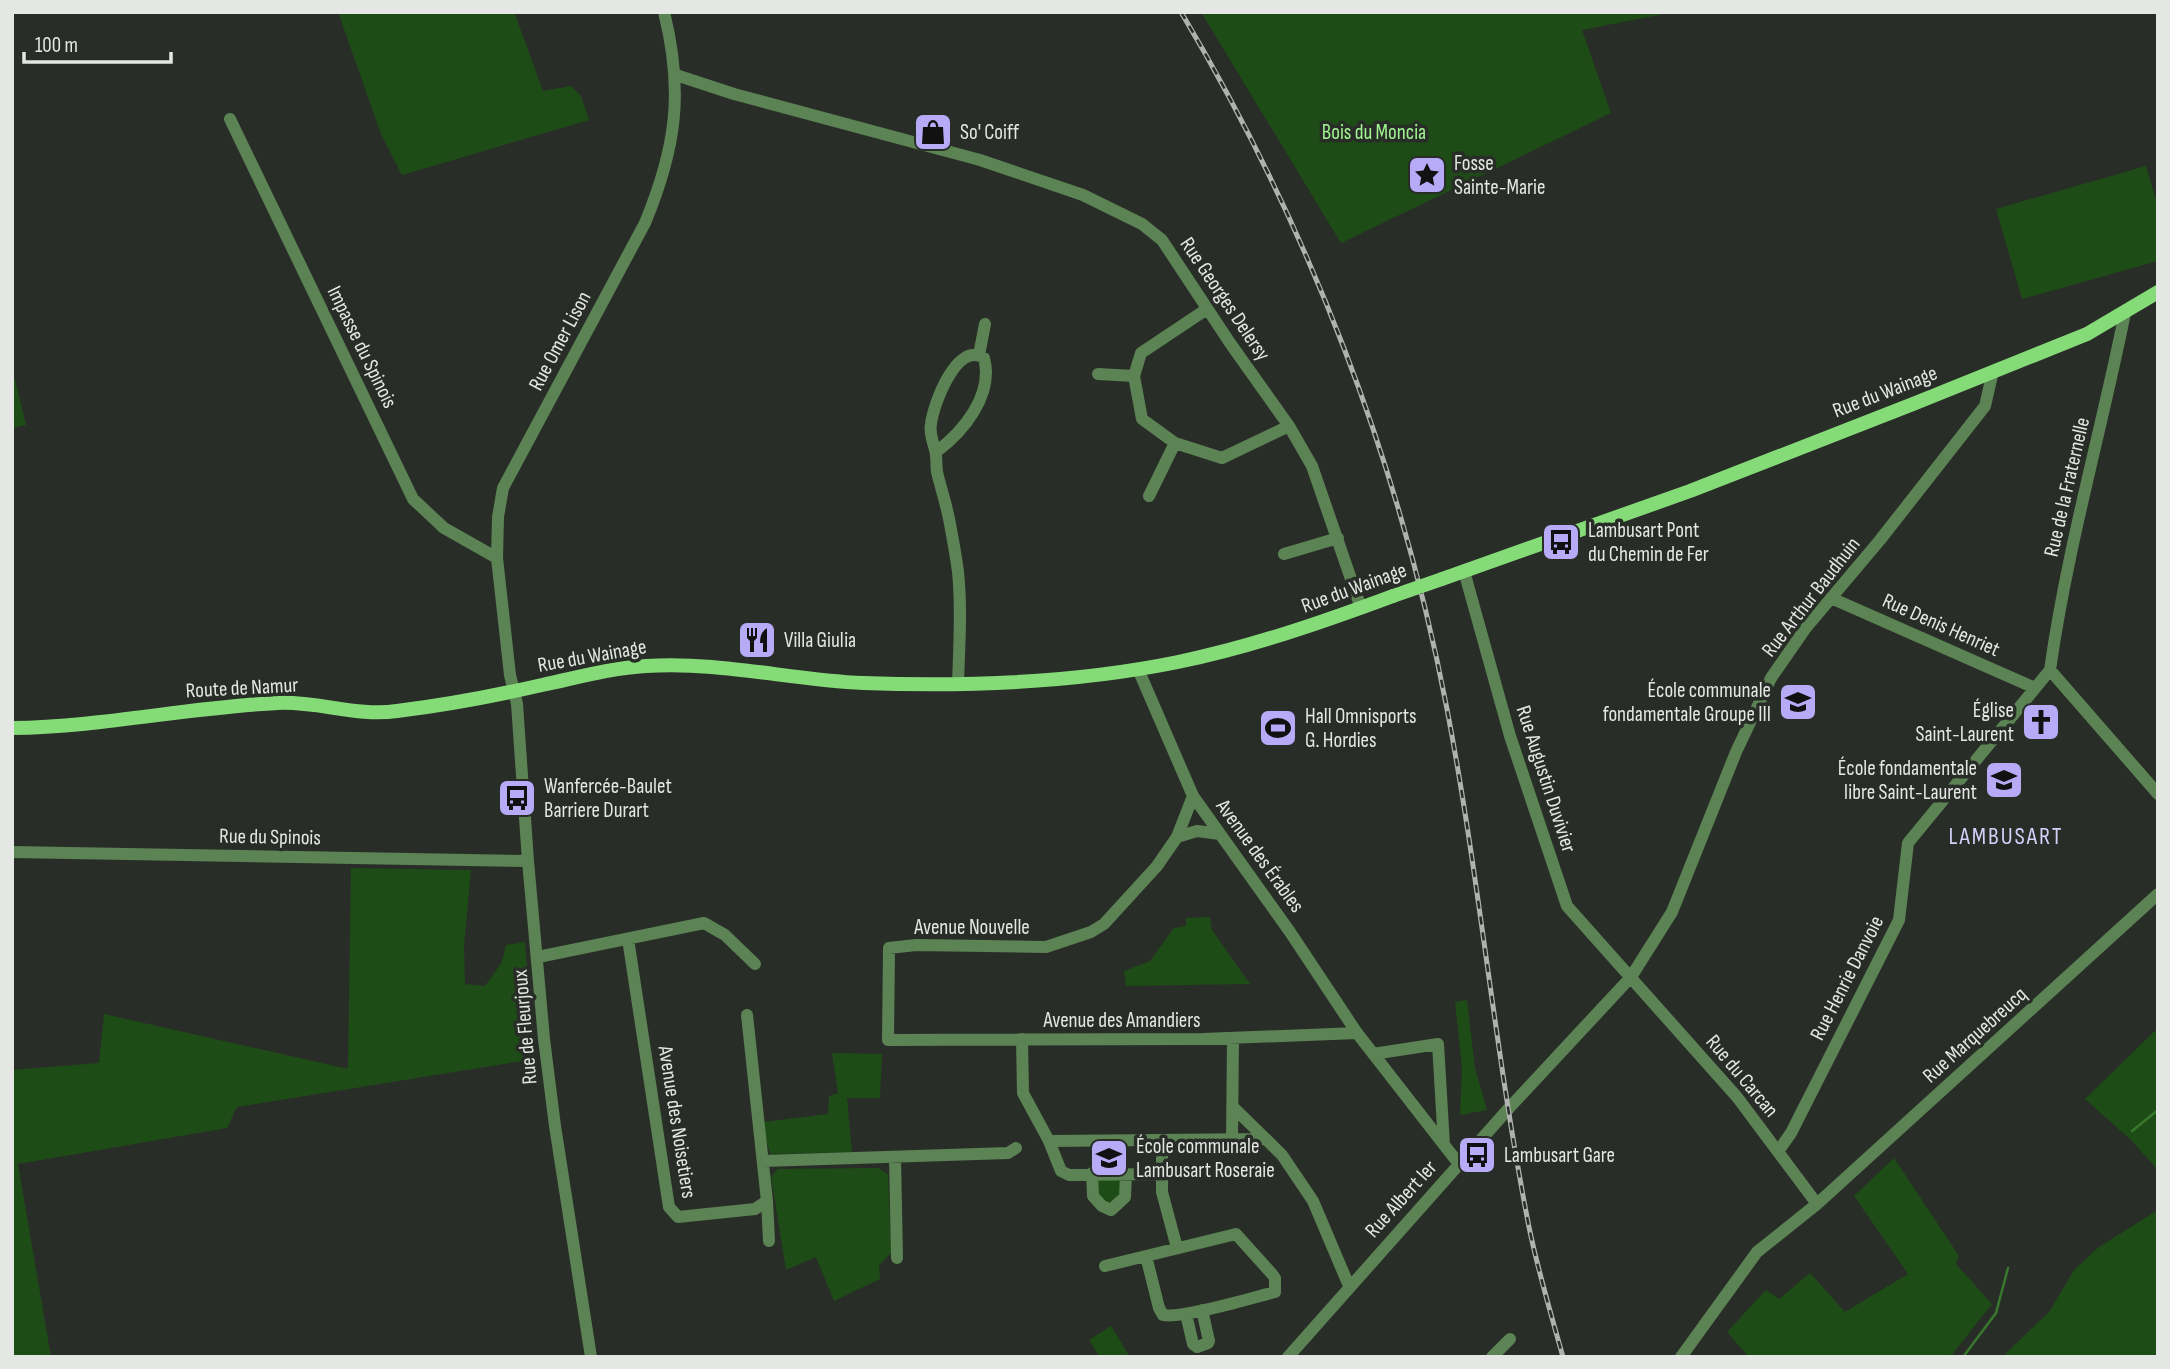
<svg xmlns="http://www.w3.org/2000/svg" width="2170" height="1369" viewBox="0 0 2170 1369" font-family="'Sofia Sans Condensed',sans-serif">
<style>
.green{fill:#1e4c16}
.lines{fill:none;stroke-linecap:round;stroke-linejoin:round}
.stream{stroke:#38782d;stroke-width:2.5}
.minor{stroke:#5b8354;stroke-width:12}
.major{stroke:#85db77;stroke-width:14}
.rail-casing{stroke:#afb2ae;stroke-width:5}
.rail{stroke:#292d28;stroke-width:2.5;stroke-dasharray:8;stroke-linecap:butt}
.major-bridge{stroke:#85db77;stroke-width:14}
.labels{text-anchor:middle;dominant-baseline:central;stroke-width:7;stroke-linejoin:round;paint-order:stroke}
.poi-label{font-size:21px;fill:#e4e7e3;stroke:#292d28;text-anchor:start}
.park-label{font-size:21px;fill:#a0f591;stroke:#292d28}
.street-label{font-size:21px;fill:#e4e7e3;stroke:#292d28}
.quarter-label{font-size:24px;letter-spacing:2px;fill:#d6d1fc;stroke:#292d28}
</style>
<rect width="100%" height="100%" fill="#292d28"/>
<!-- green -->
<path class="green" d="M338 12H514L543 91 571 86 581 96 589 120 402 175 381 134Z
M1201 12H1674L1582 30 1611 113 1341 243Z
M2146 166 2158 207V261L2022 299 1996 209Z
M12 367 26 425 12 428Z
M351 868 471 870 464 946 465 984 485 986 502 962 506 945 525 942 535 1059 237 1107 227 1128 18 1164 51 1357H12V1070L99 1063 104 1014 348 1069Z
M1210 917 1212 930 1250 984 1126 986 1124 971 1150 961 1174 928 1186 926V918Z
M1467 1000 1475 1068 1487 1110 1460 1115 1462 1068 1455 1002Z
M2158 1028V1170L2131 1140 2085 1099Z
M832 1053 882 1054 880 1098H847L852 1152 770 1154 766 1140 764 1122 828 1114 829 1096 838 1093Z
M1894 1158 1959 1256 1956 1264 1992 1304 1950 1357H1749L1727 1332 1766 1290 1779 1299 1810 1273 1845 1312 1908 1274 1854 1196Z
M878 1168 888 1174 891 1253 879 1265 880 1279 834 1301 816 1257 786 1270 771 1176 778 1169Z
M1122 1176 1121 1194 1111 1206 1096 1194 1097 1177Z
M2158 1210V1357H2002L2049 1312 2074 1270 2099 1247Z
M1111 1326 1130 1357H1100L1089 1340Z"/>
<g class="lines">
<!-- stream -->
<path class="stream" d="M2132 1131 2158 1110
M1963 1357 1996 1313 2008 1268"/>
<!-- minor -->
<path class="minor" d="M676 75 734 94 980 160 1083 195 1142 224 1162 240 1230 343 1289 426 1312 466 1361 608
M230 119 413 499 444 528 497 558
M1207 309 1141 353 1134 376 1142 419 1175 443 1222 458 1289 426
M979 355 985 324
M1098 374 1134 376
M936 452C963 432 994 395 984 358 957 340 933 405 931 424 929 434 933 441 935 450 937 457 936 465 937 472 941 489 947 506 950 524 953 540 956 556 958 572 962 609 959 648 958 685
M1149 496 1175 443
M1284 554 1338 538
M1464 571 1510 736 1567 906 1737 1097 1817 1204
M1831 598 2035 688
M1138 669 1193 796 1290 932 1357 1033 1459 1164
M2050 670C2067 549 2101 432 2125 313
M2050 670 2158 794
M1193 796 1177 837 1157 866 1104 924 1091 932 1046 947 916 945 889 948 888 1040 1203 1039 1357 1033
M1177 837 1197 831 1220 834
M12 852 528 861
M628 939 669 1207 678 1217 755 1209 767 1201 747 1015
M538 957 704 923 725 935 755 964
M1022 1039 1023 1093 1049 1141 1061 1171 1069 1175 1162 1174
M1373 1054 1438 1044 1444 1145
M1234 1108 1282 1155 1313 1201 1349 1286
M1162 1140V1192L1177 1248
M1232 1140 1233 1038
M1049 1141 1266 1139
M1779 1150 1791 1133 1899 920 1908 843 2050 670
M895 1157 897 1258
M763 1161 1008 1153 1016 1148
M1092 1173 1093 1196 1102 1206 1111 1210 1125 1197 1126 1174
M767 1201 769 1241
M1236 1234 1272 1274 1275 1278V1292C1252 1298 1182 1319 1163 1315L1159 1308 1146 1256Z
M1105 1266 1146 1256
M1186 1314 1193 1344 1197 1347 1208 1343 1209 1341 1202 1310
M591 1357 555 1126 544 1039 528 861 517 704 510 675 497 558 498 517 503 488 645 223C676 148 684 92 664 12
M1288 1357 1510 1107 1631 977 1672 912 1736 752 1771 678 1805 629 1880 540 1985 406 1993 371
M1492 1357 1510 1339
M1681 1357 1757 1252 1817 1204 2158 894"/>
<!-- major -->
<path class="major" d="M1442 579 1690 491 1913 404 2087 334 2158 292
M12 728C102 727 189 707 278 703 318 701 357 717 397 711 446 705 494 696 542 685 576 678 611 668 646 666 719 661 791 680 863 683 968 687 1075 683 1178 662 1251 647 1323 622 1393 596"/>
<defs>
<path id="rail" d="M1181 12C1309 227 1400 464 1447 709 1480 881 1495 1055 1529 1227 1538 1271 1551 1314 1563 1357"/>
</defs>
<!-- rail casing -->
<use href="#rail" class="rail-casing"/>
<!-- rail -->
<use href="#rail" class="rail"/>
<!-- major-bridge -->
<path class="major-bridge" d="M1393 596 1442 579"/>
</g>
<!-- icons -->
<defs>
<symbol id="shop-square" viewBox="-11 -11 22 22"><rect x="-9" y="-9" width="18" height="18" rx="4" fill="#b7abf8" stroke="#292d28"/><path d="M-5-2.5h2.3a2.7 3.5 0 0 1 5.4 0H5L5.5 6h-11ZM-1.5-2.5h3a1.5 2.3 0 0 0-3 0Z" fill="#111"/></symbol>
<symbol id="sight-square" viewBox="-11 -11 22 22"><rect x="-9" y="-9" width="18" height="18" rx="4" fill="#b7abf8" stroke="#292d28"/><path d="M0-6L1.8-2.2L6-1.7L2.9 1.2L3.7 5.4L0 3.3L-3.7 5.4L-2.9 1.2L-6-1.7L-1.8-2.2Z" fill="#111"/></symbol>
<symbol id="bus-square" viewBox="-11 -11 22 22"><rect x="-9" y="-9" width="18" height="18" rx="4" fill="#b7abf8" stroke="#292d28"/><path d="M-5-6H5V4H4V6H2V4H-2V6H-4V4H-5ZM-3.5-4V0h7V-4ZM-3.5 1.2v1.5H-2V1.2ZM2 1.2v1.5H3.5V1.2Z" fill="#111"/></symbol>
<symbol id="restaurant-square" viewBox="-11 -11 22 22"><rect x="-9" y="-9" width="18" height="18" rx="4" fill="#b7abf8" stroke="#292d28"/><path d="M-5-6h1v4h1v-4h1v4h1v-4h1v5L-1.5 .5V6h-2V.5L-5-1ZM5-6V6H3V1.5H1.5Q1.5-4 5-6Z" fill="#111"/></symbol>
<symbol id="school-square" viewBox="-11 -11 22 22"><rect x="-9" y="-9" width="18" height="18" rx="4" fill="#b7abf8" stroke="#292d28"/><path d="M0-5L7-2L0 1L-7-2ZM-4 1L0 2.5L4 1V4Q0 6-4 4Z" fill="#111"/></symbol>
<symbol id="church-square" viewBox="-11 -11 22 22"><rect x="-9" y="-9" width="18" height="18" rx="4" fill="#b7abf8" stroke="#292d28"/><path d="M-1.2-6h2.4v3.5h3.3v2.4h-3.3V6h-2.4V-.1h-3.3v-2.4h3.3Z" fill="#111"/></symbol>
<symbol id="stadium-square" viewBox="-11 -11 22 22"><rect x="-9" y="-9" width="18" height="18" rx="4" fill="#b7abf8" stroke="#292d28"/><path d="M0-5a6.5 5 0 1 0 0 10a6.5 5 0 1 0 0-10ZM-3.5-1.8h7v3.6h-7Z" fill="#111"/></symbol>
</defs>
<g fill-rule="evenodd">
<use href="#shop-square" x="911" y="110" width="44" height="44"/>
<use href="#sight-square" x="1405" y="153" width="44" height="44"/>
<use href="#bus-square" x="1539" y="520" width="44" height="44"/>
<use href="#restaurant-square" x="735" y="618" width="44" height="44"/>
<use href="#school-square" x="1776" y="680" width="44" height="44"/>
<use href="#church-square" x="2019" y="700" width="44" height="44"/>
<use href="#stadium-square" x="1256" y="706" width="44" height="44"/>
<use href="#school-square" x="1982" y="758" width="44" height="44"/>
<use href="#bus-square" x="495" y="776" width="44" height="44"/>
<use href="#bus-square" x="1455" y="1133" width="44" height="44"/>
<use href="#school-square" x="1087" y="1136" width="44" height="44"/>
</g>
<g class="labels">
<!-- poi labels -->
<g class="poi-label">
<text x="960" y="132">So' Coiff</text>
<text x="1454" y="163">Fosse<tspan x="1454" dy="24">Sainte-Marie</tspan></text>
<text x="1588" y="530">Lambusart Pont<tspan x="1588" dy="24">du Chemin de Fer</tspan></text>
<text x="784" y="640">Villa Giulia</text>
<text x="1771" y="690" text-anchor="end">École communale<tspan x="1771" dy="24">fondamentale Groupe III</tspan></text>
<text x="2014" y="710" text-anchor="end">Église<tspan x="2014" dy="24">Saint-Laurent</tspan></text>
<text x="1305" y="716">Hall Omnisports<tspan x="1305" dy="24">G. Hordies</tspan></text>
<text x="1977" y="768" text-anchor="end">École fondamentale<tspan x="1977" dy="24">libre Saint-Laurent</tspan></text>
<text x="544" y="786">Wanfercée-Baulet<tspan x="544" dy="24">Barriere Durart</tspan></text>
<text x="1136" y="1146">École communale<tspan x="1136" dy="24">Lambusart Roseraie</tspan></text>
<text x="1504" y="1155">Lambusart Gare</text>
</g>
<!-- park labels -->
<g class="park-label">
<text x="1374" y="132">Bois du Moncia</text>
</g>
<!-- street labels -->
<g class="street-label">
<text transform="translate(1225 299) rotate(56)">Rue Georges Delersy</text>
<text transform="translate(560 341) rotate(-62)">Rue Omer Lison</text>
<text transform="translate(362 347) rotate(64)">Impasse du Spinois</text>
<text transform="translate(1885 392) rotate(-21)">Rue du Wainage</text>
<text transform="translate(2067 487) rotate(-77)">Rue de la Fraternelle</text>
<text transform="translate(1354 588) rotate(-20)">Rue du Wainage</text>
<text transform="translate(1811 597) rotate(-52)">Rue Arthur Baudhuin</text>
<text transform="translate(1941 625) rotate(24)">Rue Denis Henriet</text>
<text transform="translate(592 656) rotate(-10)">Rue du Wainage</text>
<text transform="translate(242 688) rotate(-3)">Route de Namur</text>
<text transform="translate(1546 779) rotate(72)">Rue Augustin Duvivier</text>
<text transform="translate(270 837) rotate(1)">Rue du Spinois</text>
<text transform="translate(1260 856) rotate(54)">Avenue des Érables</text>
<text x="972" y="927">Avenue Nouvelle</text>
<text transform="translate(1847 978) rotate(-63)">Rue Henrie Danvoie</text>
<text x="1122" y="1020">Avenue des Amandiers</text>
<text transform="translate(525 1027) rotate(-95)">Rue de Fleurjoux</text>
<text transform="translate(1975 1035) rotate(-42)">Rue Marquebreucq</text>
<text transform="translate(1742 1076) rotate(50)">Rue du Carcan</text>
<text transform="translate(677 1122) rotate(81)">Avenue des Noisetiers</text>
<text transform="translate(1401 1199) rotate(-48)">Rue Albert Ier</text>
</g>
<!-- quarter labels -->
<g class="quarter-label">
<text x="2006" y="836">LAMBUSART</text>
</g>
</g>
<!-- border -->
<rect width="2170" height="1369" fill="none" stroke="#e4e7e3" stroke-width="28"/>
<!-- scale -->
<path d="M24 52v10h147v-10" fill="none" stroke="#e4e7e3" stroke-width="3.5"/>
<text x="35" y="52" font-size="21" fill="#e4e7e3" stroke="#292d28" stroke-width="5" paint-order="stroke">100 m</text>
</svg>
